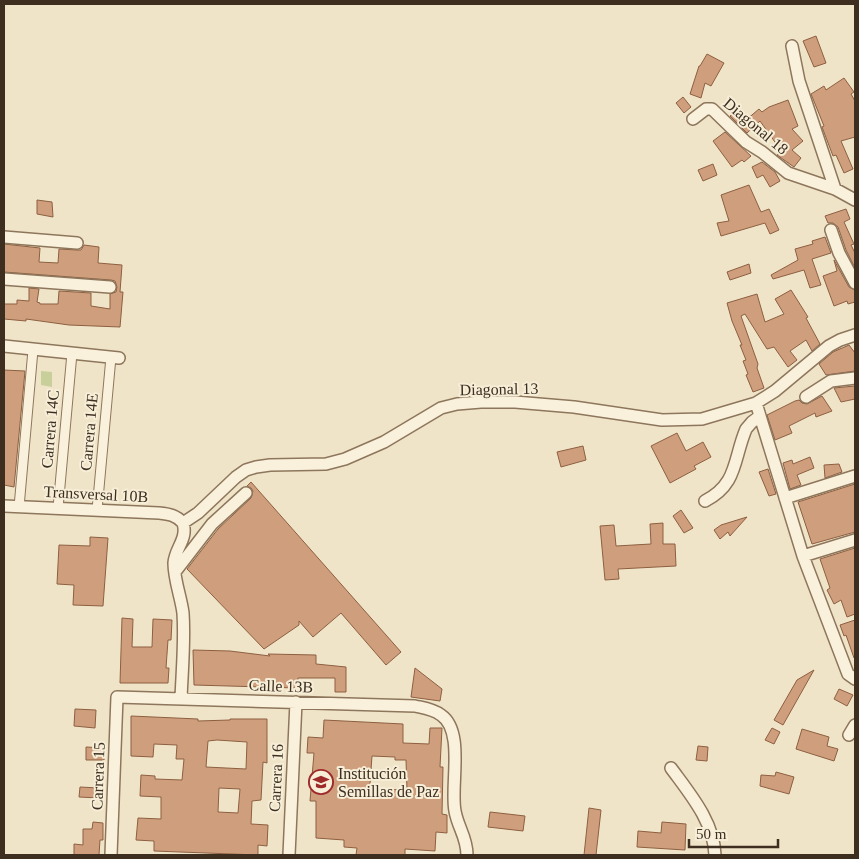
<svg xmlns="http://www.w3.org/2000/svg" width="859" height="859" viewBox="0 0 859 859" font-family="Georgia,serif">
<style>
.green{fill:#c9cf9b}
.building{fill:#cf9f7d;stroke:#8d5f41;fill-rule:evenodd}
.lines{fill:none;stroke-linecap:round;stroke-linejoin:round}
.pedestrian-casing{stroke:#8d765c;stroke-width:11}
.minor-casing{stroke:#8d765c;stroke-width:14}
.pedestrian{stroke:#faf1dc;stroke-width:9}
.minor{stroke:#faf1dc;stroke-width:11}
.labels{text-anchor:middle;dominant-baseline:central;stroke-width:4;stroke-linejoin:round;paint-order:stroke}
.street-label{font-size:16px;fill:#3d2e20;stroke:#f7eed8}
.poi-label{font-size:16px;fill:#3d2e20;stroke:#f7eed8;text-anchor:start}
</style>
<rect width="100%" height="100%" fill="#f0e4c8"/>
<!-- green -->
<path class="green" d="M41 371 52 372V387L41 385Z"/>
<!-- building -->
<path class="building" d="M816 36 826 63 814 67 803 41Z
M707 54 724 63 711 86 705 83 701 98 690 94 699 66H700Z
M844 78 854 92 851 94 855 101V137L841 141 853 169 844 173 836 155 833 156 822 127 824 126 811 94 824 86 826 90Z
M683 97 691 107 684 113 676 103Z
M788 100 798 126 792 129 803 141 792 150 801 158 794 167 777 155 782 152 760 121 747 133 730 116 738 110 746 120 759 109 762 112 769 107Z
M725 132 751 156 744 162 742 160 732 167 713 141Z
M762 162 775 172 780 181 770 187 763 175 757 178 752 167Z
M713 164 717 175 703 181 698 170Z
M749 185 761 212 769 209 779 230 770 234 765 223 721 236 717 223 729 221 721 195Z
M37 200 52 202 53 217 37 214Z
M846 209 850 219 844 222 854 244 851 245 855 253V268L846 250 838 227 833 223H828L825 216Z
M825 237 831 253 812 259 821 285 810 288 804 270 773 279 771 275 798 260 795 249 813 244 812 241Z
M4 244 40 248 39 262 58 263 59 249 77 250H81L84 245 99 247 98 263 122 265 120 292H123L120 327 69 325 26 319V321L4 319V304H17V300L29 301V288L39 289 37 302 40 303V304H58L59 291 91 293V306L110 309V294L116 292 117 287 115 281 111 280 4 272Z
M834 260 849 287 855 290V302L848 304 847 301 834 306 823 276 837 271Z
M749 264 751 273 730 280 727 272Z
M791 290 808 317 806 318 820 344 812 351 806 340 790 351 797 360 788 367 774 347 767 349 745 314 741 316 758 364 757 368 764 388 753 392 746 375 748 374 743 361 746 360 740 345H742L732 321 727 303 757 294 765 322 784 314 775 299Z
M849 345 855 353V371L826 375 819 364 833 352Z
M4 370 25 371 14 487 4 485Z
M855 386V399L841 402 834 388Z
M822 396 832 411 816 417 815 413 789 426 792 433 775 440 767 415 795 401 799 400 802 403 807 404Z
M677 433 686 451 703 442 711 457 694 466 696 469 670 483 651 446Z
M583 446 586 460 561 467 557 452Z
M810 457 814 468 797 475 801 485 790 489 783 463 792 460 793 464Z
M839 464 842 472 825 478 824 465Z
M768 469 776 494 769 496 759 472Z
M251 482 401 652 386 665 341 613 313 637 299 621V625L264 649 187 569 218 529 251 498 253 491 251 488 247 486Z
M855 484V532L812 544 798 502Z
M681 510 693 528 684 533 673 516Z
M747 517 730 536 728 532 720 539 714 530 721 525Z
M663 523V544H675L676 566 618 569 619 579 605 580 600 526 614 525 616 546 651 544 650 524Z
M90 537 108 538 103 606 73 605 74 585 57 584 59 545 90 546Z
M855 548V614L847 617 841 600 834 604 827 590 830 588 820 559Z
M122 618 133 619 132 647H152L153 619 172 620 171 640H168L166 668H169L168 683H120Z
M855 620V658H854L846 635 844 636 840 625Z
M193 650 230 651 270 656 268 654 316 655V664L346 667V692H335V678H298L297 688 194 685Z
M415 668 442 689 440 701 411 697Z
M814 670 783 725 774 720 797 680Z
M839 689 853 695 847 706 834 699Z
M75 709 96 710 95 728 74 726Z
M131 716 198 719V721L230 720V719H267V763L263 762 261 800 252 801 251 824 268 825 267 846 258 845V855L154 851V841L136 840 138 818 161 819V797L140 796 141 775 155 776V779L182 780 184 759H176L177 745 154 744 153 757 131 756ZM217 740 247 742 246 769 206 767 208 741ZM219 788 240 789 238 813 218 812Z
M324 720 403 724V743L429 744 430 728H442L440 767H443L442 814 447 815V833L436 832 435 851 405 849V855H356L357 848 344 847V840L316 838V801H310L314 753H307L308 737 323 738ZM372 756 395 757V760H406L407 790 376 789 377 785 370 784Z
M772 728 780 732 774 744 765 740Z
M802 729 829 737 827 746 838 749 834 761 796 749Z
M698 746 708 747 707 761 696 760Z
M86 747 105 748 104 760H86Z
M776 772 794 777 789 794 760 786 761 775 775 776Z
M80 787 99 788V798L79 797Z
M589 808 601 810 596 855H584Z
M490 812 525 816 523 831 488 827Z
M93 822 103 823V840H100L99 855H74V844L83 845V829H92Z
M662 822 686 824 685 850 637 847 638 831 661 833Z"/>
<g class="lines">
<defs>
<path id="pedestrian" d="M19 507 33 350
M58 508 72 353
M97 510 111 357"/>
<path id="minor" d="M792 46 799 81 835 189
M693 119 706 109H712L746 142 762 152 788 173 835 189 855 200
M831 230 839 253 855 283
M4 237 77 243
M4 279 110 287
M4 346 119 358
M806 397 831 381 855 378
M756 403 803 556 848 674 855 679
M785 498 855 476
M705 501C738 484 733 460 746 429L752 422 760 416
M4 506 159 513C169 514 176 515 183 523
M183 523 198 513 236 477 246 470 256 467 270 465 326 464 345 459 384 442 441 408 457 404 481 402H515L574 407 662 420 702 419 756 403 775 391 829 346 840 340 855 335
M803 556 855 540
M175 572 212 524 246 493
M181 699C182 671 185 641 183 613 181 597 174 580 174 563 175 548 188 539 183 523
M849 735 855 725
M671 768C690 794 714 822 715 855
M111 855 117 697 415 706C424 708 433 709 441 715 465 731 450 786 455 811 458 828 467 837 467 855
M289 855 296 702"/>
</defs>
<!-- pedestrian casing -->
<use href="#pedestrian" class="pedestrian-casing"/>
<!-- minor casing -->
<use href="#minor" class="minor-casing"/>
<!-- pedestrian -->
<use href="#pedestrian" class="pedestrian"/>
<!-- minor -->
<use href="#minor" class="minor"/>
</g>
<!-- icons -->
<defs>
<symbol id="school-ring" viewBox="-11 -11 22 22"><circle r="9.5" fill="#f7eed8" stroke="#9e2a2b" stroke-width="1.5"/><path d="M0-5L7-2L0 1L-7-2ZM-4 1L0 2.5L4 1V4Q0 6-4 4Z" fill="#9e2a2b"/></symbol>
</defs>
<g fill-rule="evenodd">
<use href="#school-ring" x="307" y="768" width="28" height="28"/>
</g>
<g class="labels">
<!-- street labels -->
<g class="street-label">
<text transform="translate(756 126) rotate(40)">Diagonal 18</text>
<text transform="translate(499 389) rotate(-1)">Diagonal 13</text>
<text transform="translate(50 429) rotate(-85)">Carrera 14C</text>
<text transform="translate(89 432) rotate(-85)">Carrera 14E</text>
<text transform="translate(96 494) rotate(3)">Transversal 10B</text>
<text transform="translate(281 686) rotate(2)">Calle 13B</text>
<text transform="translate(98 776) rotate(-88)">Carrera 15</text>
<text transform="translate(276 778) rotate(-87)">Carrera 16</text>
</g>
<!-- poi labels -->
<g class="poi-label">
<text x="338" y="773">Institución<tspan x="338" dy="18">Semillas de Paz</tspan></text>
</g>
</g>
<!-- border -->
<rect width="859" height="859" fill="none" stroke="#3d2e20" stroke-width="10"/>
<!-- scale -->
<path d="M689 839v8h89v-8" fill="none" stroke="#3d2e20" stroke-width="2.5"/>
<text x="696" y="839" font-size="15" fill="#3d2e20" stroke="#f7eed8" stroke-width="4" paint-order="stroke">50 m</text>
</svg>
